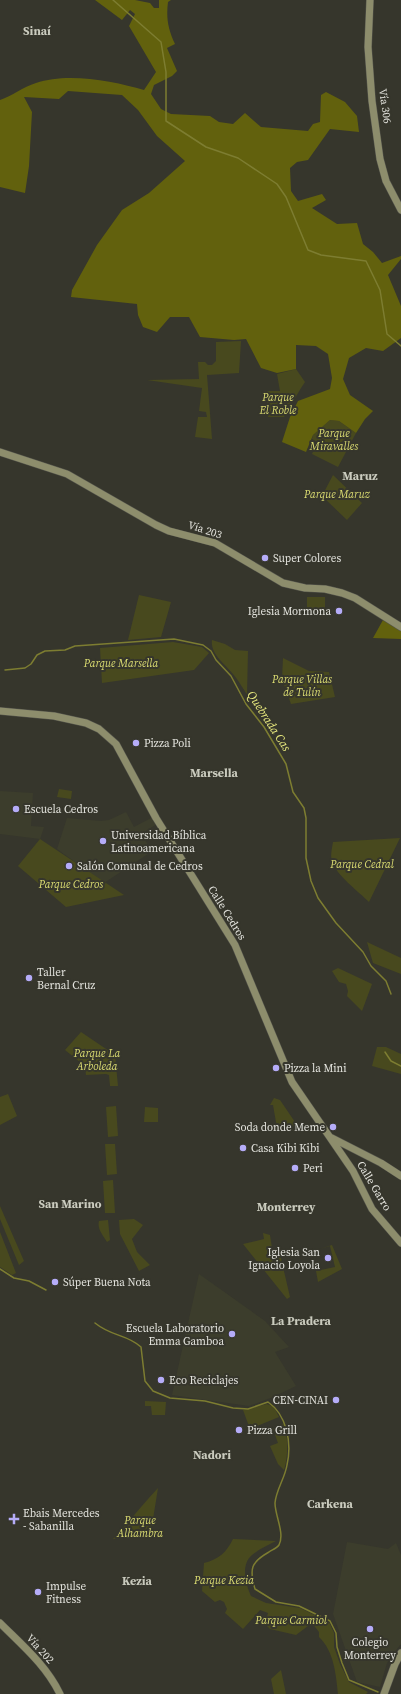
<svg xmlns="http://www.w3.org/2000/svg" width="401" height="1694" viewBox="0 0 401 1694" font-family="'Source Serif 4',serif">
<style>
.built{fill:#3c3d2c}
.green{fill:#48491e}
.forest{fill:#62610d}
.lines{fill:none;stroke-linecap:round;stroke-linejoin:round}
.stream{stroke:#7d7d31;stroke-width:1.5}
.secondary-casing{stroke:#54544c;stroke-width:8}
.secondary{stroke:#8d8d6c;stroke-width:7}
.poi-dot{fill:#b5acf8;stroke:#36362c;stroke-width:1.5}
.labels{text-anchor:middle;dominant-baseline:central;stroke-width:4;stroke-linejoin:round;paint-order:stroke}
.street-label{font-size:11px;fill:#e3e3dd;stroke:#36362c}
.park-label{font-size:11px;font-style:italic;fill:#dadb71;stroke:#36362c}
.poi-label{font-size:11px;fill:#e3e3dd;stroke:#36362c;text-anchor:start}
.neighbourhood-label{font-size:12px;font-weight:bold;fill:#cacbbe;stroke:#36362c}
.water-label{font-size:12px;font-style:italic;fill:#e6e77d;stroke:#36362c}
</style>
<rect width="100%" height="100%" fill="#36362c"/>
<!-- built -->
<path class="built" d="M0 791 33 793 31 826 44 827 40 839 0 834Z
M126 812 134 827 153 817 157 824 142 833 151 852 104 883 57 849 67 818 101 821 109 820Z
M199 1274 265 1321 289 1347 275 1352 296 1386 273 1397 249 1406 172 1395Z
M347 1542 388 1549 396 1543 401 1555V1644L392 1655 387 1663 380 1687 357 1682 333 1614Z"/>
<!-- green -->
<path class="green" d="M241 341 239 373 207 375 212 439 195 437 198 417H207L206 412 199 411 202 388 147 380 199 379 198 362H205L208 365H212L216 361V342Z
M296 369 305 382 301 388 284 417H268L267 391H280L277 374Z
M330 420 339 421 356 433 338 467 312 454 317 442 312 439 313 435Z
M333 475 362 503 347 520 322 496Z
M139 595 171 602 161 637 128 640Z
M307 597H325V608H307Z
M212 640 225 644 235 650 248 651 247 695C243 688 238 680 233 674 225 664 210 654 212 640Z
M173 642 202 647 209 653 194 670 102 683 100 648Z
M283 658 309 671 329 672 335 697 291 704 282 679Z
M59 789 72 791 71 799 57 797Z
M400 838 369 902C359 892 335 874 332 861 330 855 332 849 333 842Z
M40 839 124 895 66 907 18 866Z
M367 942 401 958V974L373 963Z
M338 968 372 984 362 1011 347 996 348 991 346 984 339 982 332 971Z
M81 1032 115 1055 118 1086H110L109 1075 106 1074 86 1075 85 1066 65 1050Z
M377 1047H386L401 1054V1074L372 1066Z
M8 1094 17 1116 0 1125V1097Z
M274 1098 280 1100 297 1125 277 1128 273 1105H270Z
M116 1106 118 1136 108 1137 106 1107Z
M145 1107 158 1108V1122H144Z
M105 1144H115L117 1174 107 1175Z
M113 1180 115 1213H105L103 1181Z
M0 1206 24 1261 19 1265 0 1219Z
M134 1219 143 1225 132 1239 137 1252 150 1265 139 1271 120 1234 119 1220Z
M108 1220 110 1240 107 1242C103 1235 97 1229 99 1221Z
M0 1232 16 1273 12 1275 0 1267Z
M263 1233 270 1235 273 1255 280 1254 290 1297 287 1299 243 1244 264 1239Z
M332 1245 342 1269 318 1282 316 1271 335 1267 330 1246 320 1249Z
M145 1401 166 1402 165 1415H152L151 1406H145Z
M267 1404 274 1407 279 1417 250 1429 243 1410Z
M283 1424C289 1436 288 1457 284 1470L278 1464 270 1446 278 1443 273 1429Z
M158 1488 150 1538 113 1539C129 1522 142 1505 158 1488Z
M233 1539 276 1541C268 1545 259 1549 252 1555 240 1565 246 1585 251 1596L266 1603 300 1608 329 1622 334 1633V1647L340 1664 349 1682 368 1692 366 1694H338C336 1675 334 1651 319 1637V1632L312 1623 296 1635 270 1629 265 1624 268 1613 260 1610 243 1629 225 1613 227 1609 224 1602 220 1600 215 1602 202 1591 204 1563C219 1559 226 1553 233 1539Z
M281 1670 286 1694H274L271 1679Z"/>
<!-- forest -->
<path class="forest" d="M95 0H135L150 3 154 8H159V0H171L168 2C166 18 168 29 175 44L167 48 177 71 172 76 154 85 151 94 161 109 171 114 210 116 219 122 233 124 245 113 261 127 308 131 313 124 320 122 321 95 326 92 345 102 357 116 359 132 330 129 308 160 297 162 290 168 291 191 298 201 322 194 326 200 312 208 337 224 357 223 363 244 373 252 382 263 401 256V259L388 275 401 306V338L383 351 366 348 349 358 343 379 350 395 373 411 365 419 356 433 339 421 330 420 313 435 306 452 282 442 290 417 298 401 330 389 332 378 328 354 316 346 296 345V369L277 373 261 368 246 339 234 340 200 337 189 317H170L157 332 143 327 138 315 137 304 71 297 72 290 97 245 122 210 149 193 185 161 157 136 138 110 122 95 68 91 59 99 24 97 32 112 29 166 25 193 0 187V100C12 96 23 87 36 83 67 72 114 81 144 90L156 72 129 26 135 14 130 10 122 20Z
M383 620 401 630V639L373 638Z"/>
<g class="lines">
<!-- stream -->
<path class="stream" d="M113 0 161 42 166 72V121L206 147 238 158 277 184 286 197 308 250 321 255 366 261 380 290 387 334 401 346
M5 670 25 668 31 664 37 655 45 651 65 650 75 646 174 639 203 645 211 651 216 660 231 676 246 704 264 727 286 764 293 792 304 808 306 818V858L311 881 318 898 336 923 363 952 371 966 386 981 391 994
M385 1052 391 1061 401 1066
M0 1269 14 1278 29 1281 46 1290
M95 1323C112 1337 127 1334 141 1347L145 1381 153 1391 170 1398 205 1401 233 1408 248 1409 268 1402C287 1415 292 1443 287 1465 285 1478 276 1490 275 1503 275 1516 285 1533 279 1545 277 1548 272 1550 269 1552 251 1562 249 1569 255 1589L276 1602 299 1606 330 1621 336 1633 337 1647 342 1663 349 1680 378 1692"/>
<defs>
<path id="secondary" d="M370 0 368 47 372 101 380 159 386 181 401 210
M0 452 67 474 156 525 169 531 215 543 283 583 305 588 325 589 342 593 355 598 401 627
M0 711 54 716 86 723 99 729 116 744 156 818 235 945 292 1082 353 1171 372 1209 401 1243
M332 1138 381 1163 401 1176
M0 1623C22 1645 46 1665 60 1694
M384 1694 395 1664 401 1653"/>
</defs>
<!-- secondary casing -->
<use href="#secondary" class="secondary-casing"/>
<!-- secondary -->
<use href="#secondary" class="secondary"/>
</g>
<!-- markers -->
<g class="poi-dot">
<circle cx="265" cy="558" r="4"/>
<circle cx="339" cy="611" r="4"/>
<circle cx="136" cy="743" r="4"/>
<circle cx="16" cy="809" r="4"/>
<circle cx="103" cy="841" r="4"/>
<circle cx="69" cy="866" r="4"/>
<circle cx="29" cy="978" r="4"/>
<circle cx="276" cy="1068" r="4"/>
<circle cx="333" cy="1127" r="4"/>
<circle cx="243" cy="1148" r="4"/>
<circle cx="295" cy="1168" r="4"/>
<circle cx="328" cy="1258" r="4"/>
<circle cx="55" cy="1282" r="4"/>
<circle cx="232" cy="1334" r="4"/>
<circle cx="161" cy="1380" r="4"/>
<circle cx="336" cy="1400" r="4"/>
<circle cx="239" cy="1430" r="4"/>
<path d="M12 1513h4v4h4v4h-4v4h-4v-4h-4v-4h4z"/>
<circle cx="38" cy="1592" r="4"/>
<circle cx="370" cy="1629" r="4"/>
</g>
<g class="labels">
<!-- street labels -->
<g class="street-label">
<text transform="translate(385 106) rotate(82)">Vía 306</text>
<text transform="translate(205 530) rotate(18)">Vía 203</text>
<text transform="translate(227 913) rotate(58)">Calle Cedros</text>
<text transform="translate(374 1186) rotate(59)">Calle Garro</text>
<text transform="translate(40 1649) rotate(48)">Vía 202</text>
</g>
<!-- park labels -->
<g class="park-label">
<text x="278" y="397">Parque<tspan x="278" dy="13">El Roble</tspan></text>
<text x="334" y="433">Parque<tspan x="334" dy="13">Miravalles</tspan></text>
<text x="337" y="494">Parque Maruz</text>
<text x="121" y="663">Parque Marsella</text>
<text x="302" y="679">Parque Villas<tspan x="302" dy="13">de Tulín</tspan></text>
<text x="362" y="864">Parque Cedral</text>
<text x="71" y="884">Parque Cedros</text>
<text x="97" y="1053">Parque La<tspan x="97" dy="13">Arboleda</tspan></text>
<text x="140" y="1520">Parque<tspan x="140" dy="13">Alhambra</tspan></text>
<text x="224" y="1580">Parque Kezia</text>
<text x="291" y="1620">Parque Carmiol</text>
</g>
<!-- poi labels -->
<g class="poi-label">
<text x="273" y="558">Super Colores</text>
<text x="331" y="611" text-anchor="end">Iglesia Mormona</text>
<text x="144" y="743">Pizza Poli</text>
<text x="24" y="809">Escuela Cedros</text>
<text x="111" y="835">Universidad Bíblica<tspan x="111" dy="13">Latinoamericana</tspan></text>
<text x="77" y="866">Salón Comunal de Cedros</text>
<text x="37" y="972">Taller<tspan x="37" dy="13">Bernal Cruz</tspan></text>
<text x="284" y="1068">Pizza la Mini</text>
<text x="325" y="1127" text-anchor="end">Soda donde Meme</text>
<text x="251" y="1148">Casa Kibi Kibi</text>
<text x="303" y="1168">Peri</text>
<text x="320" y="1252" text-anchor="end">Iglesia San<tspan x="320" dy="13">Ignacio Loyola</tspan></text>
<text x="63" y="1282">Súper Buena Nota</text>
<text x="224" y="1328" text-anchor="end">Escuela Laboratorio<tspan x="224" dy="13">Emma Gamboa</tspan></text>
<text x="169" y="1380">Eco Reciclajes</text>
<text x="328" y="1400" text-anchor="end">CEN-CINAI</text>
<text x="247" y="1430">Pizza Grill</text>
<text x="23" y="1513">Ebais Mercedes<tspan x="23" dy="13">- Sabanilla</tspan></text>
<text x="46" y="1586">Impulse<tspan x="46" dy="13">Fitness</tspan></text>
<text x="370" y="1642" text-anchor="middle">Colegio<tspan x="370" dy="13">Monterrey</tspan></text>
</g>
<!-- neighbourhood labels -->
<g class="neighbourhood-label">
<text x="37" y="31">Sinaí</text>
<text x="360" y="476">Maruz</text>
<text x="214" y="773">Marsella</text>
<text x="70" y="1204">San Marino</text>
<text x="286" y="1207">Monterrey</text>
<text x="301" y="1321">La Pradera</text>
<text x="212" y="1455">Nadori</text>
<text x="330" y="1504">Carkena</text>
<text x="137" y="1581">Kezia</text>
</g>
<!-- water labels -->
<g class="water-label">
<text transform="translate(269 721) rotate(57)">Quebrada Cas</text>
</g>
</g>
</svg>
